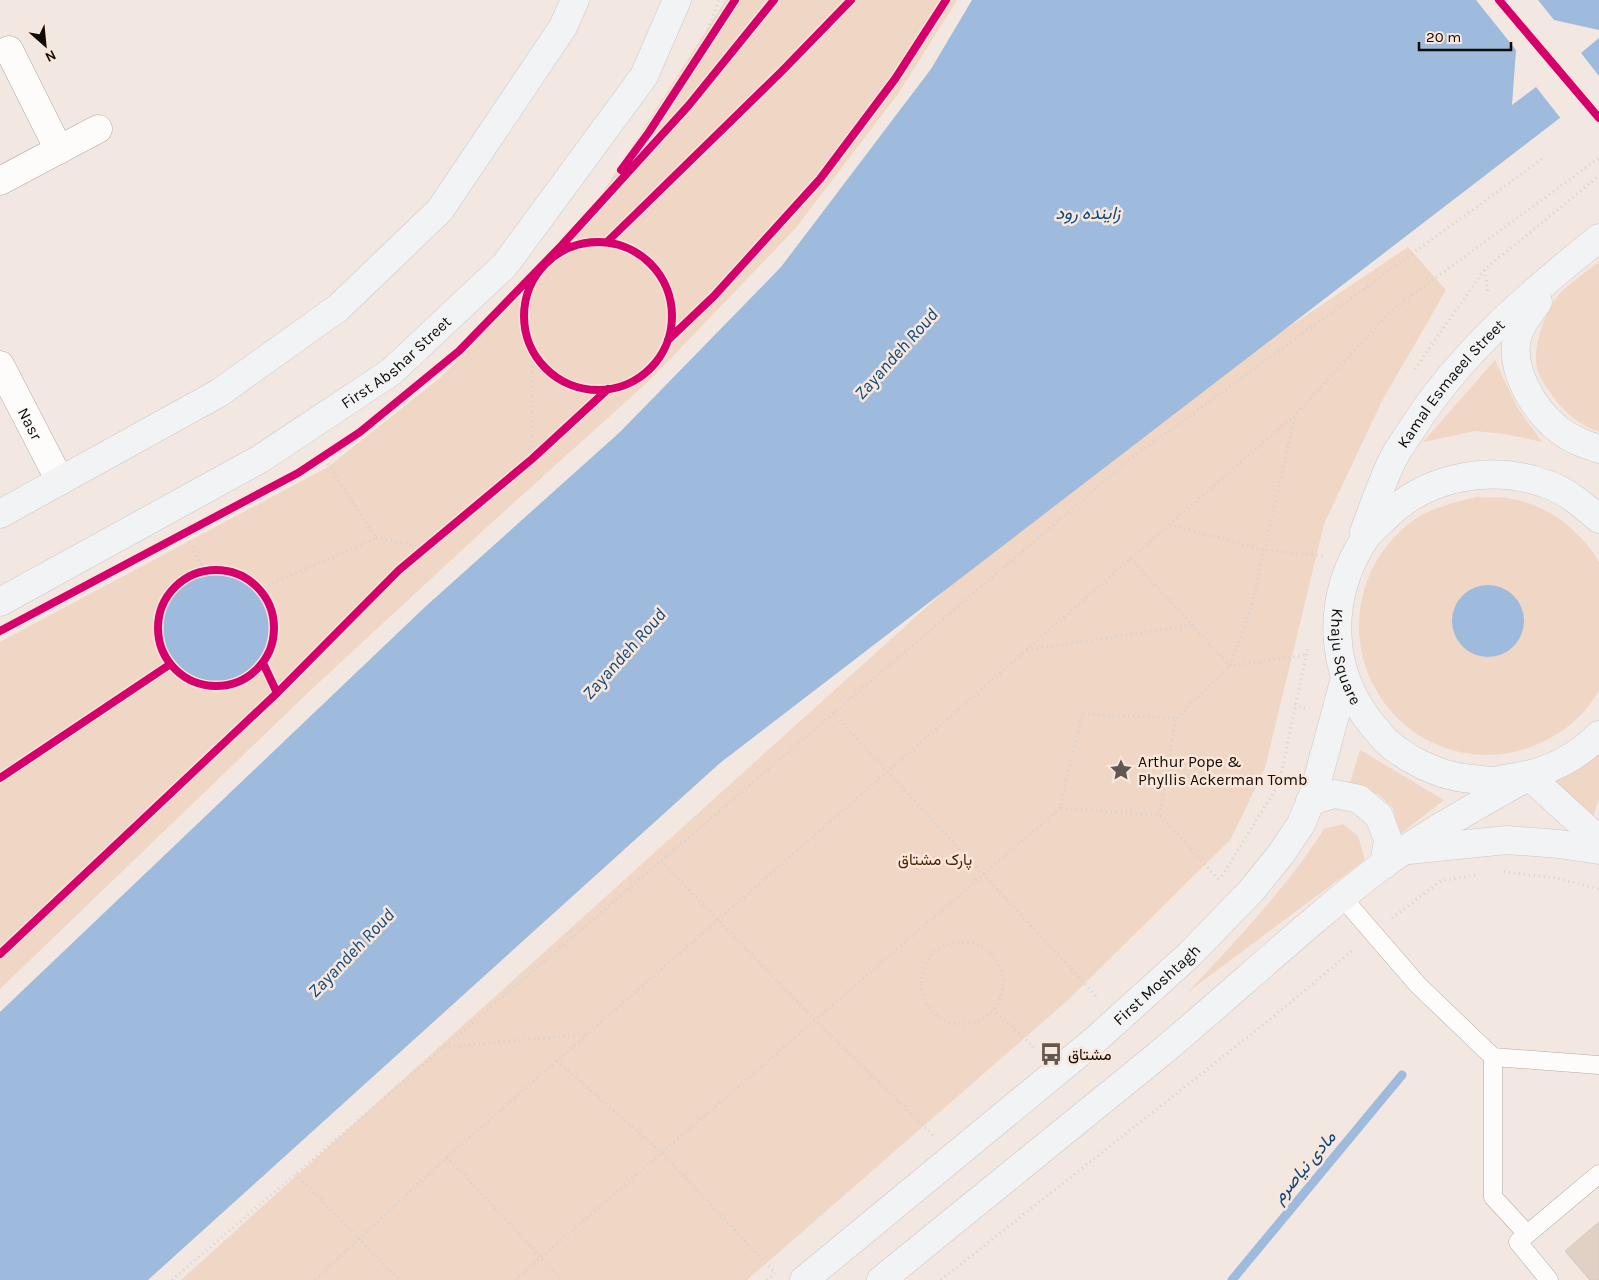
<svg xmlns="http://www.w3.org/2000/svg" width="1599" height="1280" viewBox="0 0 1599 1280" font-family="Karla,Vazirmatn,sans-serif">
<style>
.green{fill:#f0d6c4}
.water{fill:#9ebadc}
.pier{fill:#f3e8e1}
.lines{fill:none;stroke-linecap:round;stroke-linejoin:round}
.stream{stroke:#9ebadc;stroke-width:9}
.building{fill:#e1d1c5;stroke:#d3cac5;filter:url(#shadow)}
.lane-casing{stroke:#b2aaa4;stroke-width:19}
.street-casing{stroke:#b2aaa4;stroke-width:29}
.primary-casing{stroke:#cbc6c3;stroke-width:29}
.path{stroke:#d5d2d0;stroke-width:3;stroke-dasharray:1 4;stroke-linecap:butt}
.lane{stroke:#fdfcfa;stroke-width:18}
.street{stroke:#fdfcfa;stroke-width:28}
.primary{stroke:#f2f3f5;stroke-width:28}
.path-bridge{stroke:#d5d2d0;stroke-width:3;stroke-dasharray:1 4;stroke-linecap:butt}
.cycleway-casing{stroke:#fae7da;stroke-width:11}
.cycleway{stroke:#d6006c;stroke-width:8}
.labels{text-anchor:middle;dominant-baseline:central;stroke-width:5;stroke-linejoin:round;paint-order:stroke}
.street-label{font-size:16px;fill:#110b07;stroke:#fae7da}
.poi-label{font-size:16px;fill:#110b07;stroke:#fae7da;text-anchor:start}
.park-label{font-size:16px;fill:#4c2602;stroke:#fae7da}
.water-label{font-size:18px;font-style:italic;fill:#084988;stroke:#fae7da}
</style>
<defs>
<filter id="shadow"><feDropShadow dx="4.5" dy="4.5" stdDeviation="0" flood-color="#0004"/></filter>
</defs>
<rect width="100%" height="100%" fill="#f3e8e1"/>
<!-- green -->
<path class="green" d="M726 0H957L898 94 795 229 651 379 487 527 313 688 0 989V642L328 467 441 377 576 234Z
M1408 247 1446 290 1382 401 1324 524 1265 768 1231 839 1067 1001 747 1280H181L1086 463Z
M1599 262V432C1581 426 1565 413 1554 398 1548 389 1540 379 1537 368 1532 346 1547 305 1563 290 1574 280 1587 271 1599 262Z
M1495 360 1517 407 1542 442 1505 434 1475 431 1423 442Z
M1476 497C1486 498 1497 497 1507 498 1545 503 1580 529 1599 562V690C1585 717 1558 737 1531 747 1427 784 1330 684 1367 581 1376 557 1393 534 1415 519 1434 507 1455 502 1476 497Z
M1360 750 1444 800 1399 835 1393 808 1378 794 1349 786Z
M1599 751V799L1593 817 1547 780Z
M1343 824 1358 836 1365 860 1188 992C1236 940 1286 889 1324 829Z"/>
<!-- water -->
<path class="water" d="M972 0H1599V88L720 763 148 1280H0V1012L425 607 620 432 781 267 931 69Z
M158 628a58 58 0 1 1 116 0a58 58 0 1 1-116 0Z
M1452 621a36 36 0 1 1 72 0a36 36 0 1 1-72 0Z"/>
<!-- pier -->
<path class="pier" d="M1476 0H1538L1554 20 1599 30V38L1581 53 1599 76V91L1562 120 1536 87 1512 105 1516 50Z"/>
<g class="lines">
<!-- stream -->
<path class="stream" d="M1232 1280 1402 1075"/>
</g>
<!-- building -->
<path class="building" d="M1599 1222V1280H1590L1565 1251Z"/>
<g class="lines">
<defs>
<path id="lane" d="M1342 897 1418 985 1493 1057 1599 1065
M1493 1057V1197L1527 1234
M1549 1280 1518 1242 1599 1174"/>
<g id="street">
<path d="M9 50 59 150"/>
<path d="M0 181 98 129"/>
<path id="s1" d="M0 365 60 481"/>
</g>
<g id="primary">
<path d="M1538 302C1530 313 1520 325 1517 338 1510 370 1533 409 1558 429 1570 439 1584 444 1599 449"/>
<path d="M0 514 219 393 338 308 440 210 563 27 575 0"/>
<path id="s2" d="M1599 519C1584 506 1568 492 1549 485 1492 463 1424 476 1382 521 1377 526 1370 531 1366 537 1326 597 1327 671 1374 727 1378 731 1382 737 1386 741 1406 759 1438 775 1464 778 1473 779 1482 780 1490 781 1497 781 1503 779 1509 778 1545 774 1574 760 1599 735"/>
<path id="s3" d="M1364 532C1373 508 1381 484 1392 461 1397 450 1405 440 1412 429 1460 353 1529 294 1599 238"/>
<path id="s4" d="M0 602 260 459 391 372 505 265 644 76 677 0"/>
<path d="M1529 776 1599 840"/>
<path d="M1310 801 1335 794 1359 799 1379 816 1388 840 1384 865"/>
<path d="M1409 850 1507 840 1559 844 1599 850"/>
<path id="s5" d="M804 1280 1094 1041 1190 954 1251 891 1281 854 1301 824 1314 793 1345 678"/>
<path d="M881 1280C973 1205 1065 1131 1157 1056 1233 993 1305 924 1384 864 1430 831 1480 804 1529 776"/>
</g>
</defs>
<!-- lane casing -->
<use href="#lane" class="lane-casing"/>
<!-- street casing -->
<use href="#street" class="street-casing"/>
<!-- primary casing -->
<use href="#primary" class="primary-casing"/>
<!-- path -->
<path class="path" d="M699 53 719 0
M592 210 649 132 735 0
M607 242 782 71 851 0
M524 316a74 74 0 1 1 148 0a74 74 0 1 1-148 0Z
M570 246 562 245 689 105 774 0
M549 259 562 245
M1485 270 1488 293
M668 339 714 296 820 179 895 79 946 0
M532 351V459
M1415 369 1485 269 1599 176
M294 475 320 458
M1170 525 1264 550 1323 556
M185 533 204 570
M376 538 426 547
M1131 559 1230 666 1305 655
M158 628a58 58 0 1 1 116 0a58 58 0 1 1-116 0Z
M259 589 376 538 323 456
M1027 650 1191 625
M263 663 277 693 399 570 532 459 608 389
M1295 704 1307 710
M833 713 1098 998
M1177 718 1230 666 1250 612 1295 416
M0 778 169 665
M1160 815 1176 718 1082 714 1060 808 1160 815 1219 880
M661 861 815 1020 933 1135
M1504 872 1556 878 1599 889
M1222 876 1279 784 1308 647
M1392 918 1441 881 1475 875
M921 983a41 41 0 1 1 82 0a41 41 0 1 1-82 0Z
M0 954 277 693
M993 1009 1037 1050
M444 1047 587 1034
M557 1061 662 1153 775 1273
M447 1157 562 1280
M296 1174 399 1280
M172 1280 1129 460 1545 157
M315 1280 447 1157 1295 415 1392 310 1599 158
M515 1280 1060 808
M767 1280 775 1273
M941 1280 1278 1013 1354 949"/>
<!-- lane -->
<use href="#lane" class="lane"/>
<!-- street -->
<use href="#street" class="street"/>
<!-- primary -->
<use href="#primary" class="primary"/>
<!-- path-bridge -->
<path class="path-bridge" d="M1499 0 1599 118"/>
<defs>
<path id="cycleway" d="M1499 0 1599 118
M621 170 649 132 735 0
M607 242 782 71 851 0
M524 316a74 74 0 1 1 148 0a74 74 0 1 1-148 0Z
M569 246 562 245 689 105 774 0
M668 340 714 296 820 179 895 79 946 0
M158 628a58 58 0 1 1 116 0a58 58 0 1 1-116 0Z
M0 631 298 473 360 432 459 351 562 245
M263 663 277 693 399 570 532 459 608 389
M0 778 169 665
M0 954 277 693"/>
</defs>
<!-- cycleway casing -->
<use href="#cycleway" class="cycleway-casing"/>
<!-- cycleway -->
<use href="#cycleway" class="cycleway"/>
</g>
<!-- icons -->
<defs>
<symbol id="sight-bare" viewBox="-9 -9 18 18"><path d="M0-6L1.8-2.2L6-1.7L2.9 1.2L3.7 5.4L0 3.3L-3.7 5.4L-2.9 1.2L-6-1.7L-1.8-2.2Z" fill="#605853" stroke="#fae7da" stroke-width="2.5" paint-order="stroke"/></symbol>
<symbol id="bus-bare" viewBox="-9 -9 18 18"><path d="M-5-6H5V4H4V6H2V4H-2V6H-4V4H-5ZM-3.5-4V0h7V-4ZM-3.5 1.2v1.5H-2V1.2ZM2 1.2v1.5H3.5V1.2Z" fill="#605853" stroke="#fae7da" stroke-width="2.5" paint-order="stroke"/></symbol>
</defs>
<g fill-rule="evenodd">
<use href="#sight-bare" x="1105" y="754" width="32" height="32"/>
<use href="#bus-bare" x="1035" y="1038" width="32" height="32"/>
</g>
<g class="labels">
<!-- street labels -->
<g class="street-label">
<text stroke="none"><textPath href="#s4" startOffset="464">First Abshar Street</textPath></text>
<text stroke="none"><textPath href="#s3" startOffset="174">Kamal Esmaeel Street</textPath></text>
<text stroke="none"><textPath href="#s1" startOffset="66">Nasr</textPath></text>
<text stroke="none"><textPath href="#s2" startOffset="391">Khaju Square</textPath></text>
<text stroke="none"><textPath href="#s5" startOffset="460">First Moshtagh</textPath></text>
</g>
<!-- poi labels -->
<g class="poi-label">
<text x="1138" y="761">Arthur Pope &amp;<tspan x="1138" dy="18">Phyllis Ackerman Tomb</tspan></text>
<text x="1068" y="1054">مشتاق</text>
</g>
<!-- park labels -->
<g class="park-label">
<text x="935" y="859">پارک مشتاق</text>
</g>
<!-- water labels -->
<g class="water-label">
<text x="1088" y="213">زاینده رود</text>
<text transform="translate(896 354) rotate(-48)">Zayandeh Roud</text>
<text transform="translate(624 654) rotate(-48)">Zayandeh Roud</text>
<text transform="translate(351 953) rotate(-46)">Zayandeh Roud</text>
<text transform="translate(1304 1167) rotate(-50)">مادی نیاصرم</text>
</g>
</g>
<!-- north arrow -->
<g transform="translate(45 45) rotate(153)" stroke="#fae7da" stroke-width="4" paint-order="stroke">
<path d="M0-4L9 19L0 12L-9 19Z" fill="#110b07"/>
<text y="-8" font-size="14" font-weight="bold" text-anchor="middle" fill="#110b07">N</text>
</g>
<!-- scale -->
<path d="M1419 42v8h92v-8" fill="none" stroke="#110b07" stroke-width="2.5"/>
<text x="1426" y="42" font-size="15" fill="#110b07" stroke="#fae7da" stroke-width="4" paint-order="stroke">20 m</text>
</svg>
